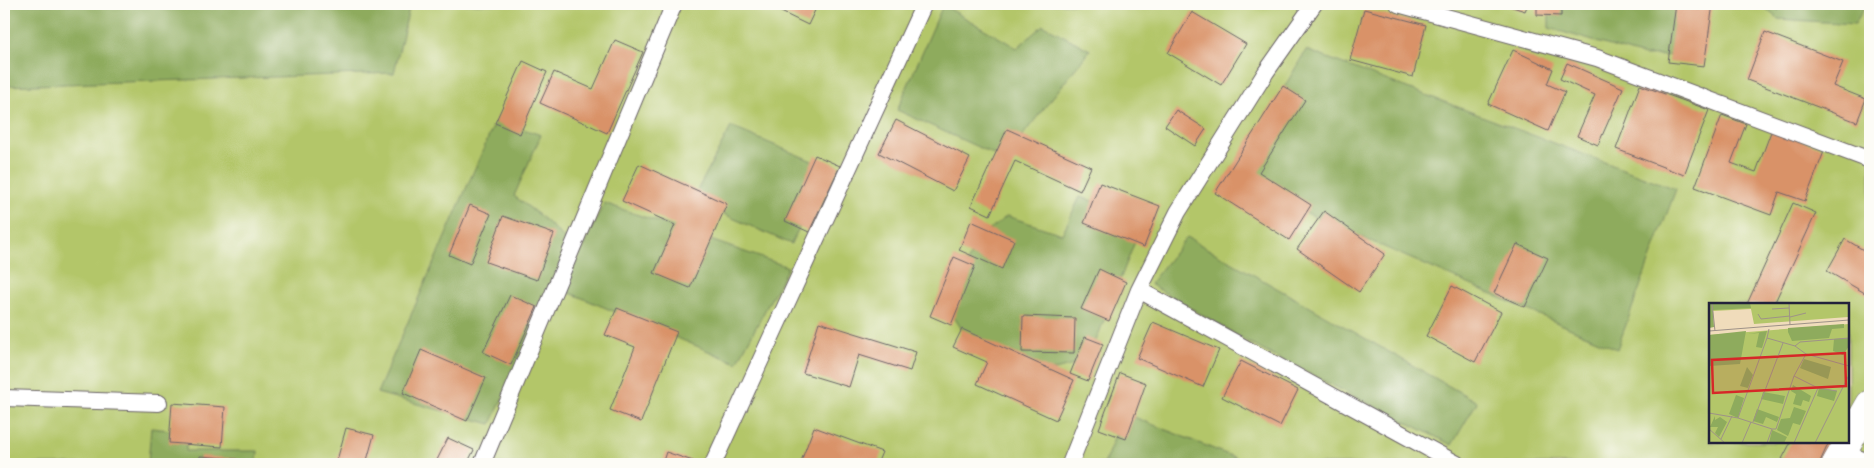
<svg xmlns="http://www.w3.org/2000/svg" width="1874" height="468" viewBox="0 0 1874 468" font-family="'Gentium Book Plus',serif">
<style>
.green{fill:#b3c669;stroke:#6a7452;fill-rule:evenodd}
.forest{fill:#8eab5d;stroke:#58664c}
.building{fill:#d99267}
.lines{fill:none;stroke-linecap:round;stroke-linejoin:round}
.service-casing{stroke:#6a6368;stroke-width:18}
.tertiary-casing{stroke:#6a6368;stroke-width:29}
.service{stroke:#fff;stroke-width:16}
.tertiary{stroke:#fff;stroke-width:28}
.inset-road{fill:none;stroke:#9e9288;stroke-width:1}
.view{fill:#d62828;fill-opacity:0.15;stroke:#d62828;stroke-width:2.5}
.inset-edge{fill:none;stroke:#22223b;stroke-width:2.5}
</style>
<rect width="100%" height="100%" fill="#fdfcf7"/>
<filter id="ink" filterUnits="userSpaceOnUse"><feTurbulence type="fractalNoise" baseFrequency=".02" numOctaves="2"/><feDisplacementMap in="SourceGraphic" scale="10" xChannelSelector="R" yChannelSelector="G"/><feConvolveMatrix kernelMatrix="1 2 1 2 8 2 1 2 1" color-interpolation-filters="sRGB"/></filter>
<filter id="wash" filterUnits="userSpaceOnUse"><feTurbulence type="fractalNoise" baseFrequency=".0096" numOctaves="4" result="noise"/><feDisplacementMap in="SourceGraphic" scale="20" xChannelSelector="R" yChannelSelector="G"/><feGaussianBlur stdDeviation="1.12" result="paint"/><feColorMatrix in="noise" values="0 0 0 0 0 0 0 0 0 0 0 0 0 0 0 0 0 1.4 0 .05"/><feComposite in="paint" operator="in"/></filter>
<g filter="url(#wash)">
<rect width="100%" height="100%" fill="#f0dcbb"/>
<!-- green -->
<path class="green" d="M4 4H1870V464H4ZM1710 304H1848V442H1710Z"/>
<!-- forest -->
<path class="forest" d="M4 4H410L394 73 4 86Z
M1549 4H1691L1685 55 1644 56 1549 28Z
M1760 4H1866L1855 24 1778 19Z
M943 5 1017 48 1043 25 1090 50 1004 159 897 110Z
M1306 50 1676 189 1617 349 1254 190 1229 182Z
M496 120 541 135 514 196 539 215 572 245 491 424 377 393Z
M731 127 829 168 791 244 692 200Z
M1080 197 1145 216 1088 361 1029 377 972 346 948 307 977 240 1007 216 1062 234Z
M604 203 788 267 737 363 563 290Z
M1187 237 1477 402 1452 445 1262 350 1150 284Z
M1124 413 1251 464H1104Z
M151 428 187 432 186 451H258L257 464H148Z"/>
<g id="blocks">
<!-- building -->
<path class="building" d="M778 4H818L808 25 775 9Z
M1503 4H1528L1525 11Z
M1537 4H1561V16L1537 15Z
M1676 4H1713L1704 66 1668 62Z
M1754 4H1778L1777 8Z
M1364 9 1426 25 1413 77 1350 60Z
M1192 12 1246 44 1221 85 1168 53Z
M1765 32 1843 62 1833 86 1866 99 1857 122 1747 80Z
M615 40 643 52 607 133 540 103 554 72 593 89Z
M1513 50 1553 69 1547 84 1565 92 1548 131 1488 104Z
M523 61 547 72 520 134 495 123Z
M1567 63 1623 88 1598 145 1577 136 1595 95 1560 79Z
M1640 85 1709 110 1684 175 1616 149Z
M1283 86 1305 100 1259 172 1311 205 1289 240 1215 193Z
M1176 110 1206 129 1195 146 1165 126Z
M1722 115 1746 124 1731 163 1756 172 1772 129 1825 149 1805 201 1779 192 1771 215 1695 187Z
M896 120 970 158 953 191 879 153Z
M1007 129 1091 167 1080 191 1015 161 990 215 971 206Z
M815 155 840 166 809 232 785 221Z
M639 164 727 204 690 288 654 273 675 225 622 201Z
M1100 183 1160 206 1144 247 1084 223Z
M1793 203 1816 213 1774 304H1747Z
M470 205 491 214 470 264 449 255Z
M1324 211 1385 254 1359 292 1297 249Z
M503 216 554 234 537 280 486 262Z
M971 221 1014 240 1002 269 959 250Z
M1845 239 1870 254V296L1827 271Z
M1517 244 1548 258 1525 307 1494 293Z
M954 257 975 266 951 325 930 316Z
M1099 269 1126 282 1109 321 1081 309Z
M1452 286 1501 312 1475 362 1426 336Z
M510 295 537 307 511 365 483 352Z
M617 308 677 332 641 422 610 410 635 347 605 335Z
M1023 316 1075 318 1074 353 1022 352Z
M819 322 916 352 910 371 859 355 849 387 803 373Z
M1153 322 1219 350 1203 387 1137 358Z
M962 329 1074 380 1056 420 977 384 987 362 953 347Z
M1085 337 1103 344 1088 381 1070 374Z
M421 350 486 378 467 421 403 393Z
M1241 361 1298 390 1280 426 1222 397Z
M1120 373 1146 383 1126 439 1099 429Z
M172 403 225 407 222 447 169 443Z
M814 427 882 452 877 464H800Z
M346 428 374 435 366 464H336Z
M448 438 474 450 467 464H435Z
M1791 442H1829L1819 464H1793L1782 459Z
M666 452 696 462 695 464H662Z
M200 456 237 459V464H199Z"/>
</g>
</g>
<g filter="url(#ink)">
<use href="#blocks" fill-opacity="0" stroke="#6a6368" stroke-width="1"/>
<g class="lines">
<defs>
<path id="service" d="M1398 4 1597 58 1870 160
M1139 290 1457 464
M4 398 159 403
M1842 453 1870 462
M482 464 674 4
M713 464 924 4
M1070 464 1139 290 1178 212 1266 72 1314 4"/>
<path id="tertiary" d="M1836 464 1870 404"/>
</defs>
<!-- service casing -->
<use href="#service" class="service-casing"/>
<!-- tertiary casing -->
<use href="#tertiary" class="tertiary-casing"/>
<!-- service -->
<use href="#service" class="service"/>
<!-- tertiary -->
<use href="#tertiary" class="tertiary"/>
</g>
</g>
<!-- overview -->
<g transform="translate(1709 303)">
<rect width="140" height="140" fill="#f0dcbb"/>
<path d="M0 0H140L139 14 45 21 42 6 4 8 0 25ZM140 21V140H0V32Z" fill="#b3c669"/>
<path d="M0 0H41L42 5 4 7 5 24 0 25ZM135 21V25L123 26 120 35 83 38 79 29V25ZM37 28 31 61 0 63V32ZM58 28 53 45 47 44 50 30 39 31ZM140 35V43L134 52 124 48 125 36ZM95 56 122 64 119 76 91 65ZM38 64 44 72 39 85 31 83ZM84 82 102 93 100 99 94 97 92 103 84 101 87 91 82 88ZM110 85 128 88 125 98 108 93ZM54 89 76 93 74 101 52 96ZM27 92 35 95 29 115 20 111ZM85 104 97 108 91 122 84 120 79 133 68 127 72 116 81 115ZM48 106 70 114 68 119 57 114 54 121 44 118ZM6 113V117L11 114 18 119 10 134 6 130 9 124H1ZM63 127 78 134 75 140H60Z" fill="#8eab5d"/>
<path class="inset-road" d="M3 0 6 28M80 0 81 22M139 0 140 17M63 6 80 5M49 11 52 16 81 13M81 14 97 10M60 26 58 35 86 43 91 39 140 35M0 28 140 17M97 51 140 63M85 73 109 85 128 88M0 110 29 115 58 35M29 115 63 126M44 119 74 40M0 126 16 140M12 136 23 113M33 140 42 119M58 140 63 126H67L85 73 97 51 86 43M85 140 109 85M106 140 140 72"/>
<path class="view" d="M136 50 137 83 4 90 3 57Z"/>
<rect width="140" height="140" class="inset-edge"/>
</g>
<!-- margin -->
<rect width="1874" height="468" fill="none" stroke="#fdfcf7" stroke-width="20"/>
</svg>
